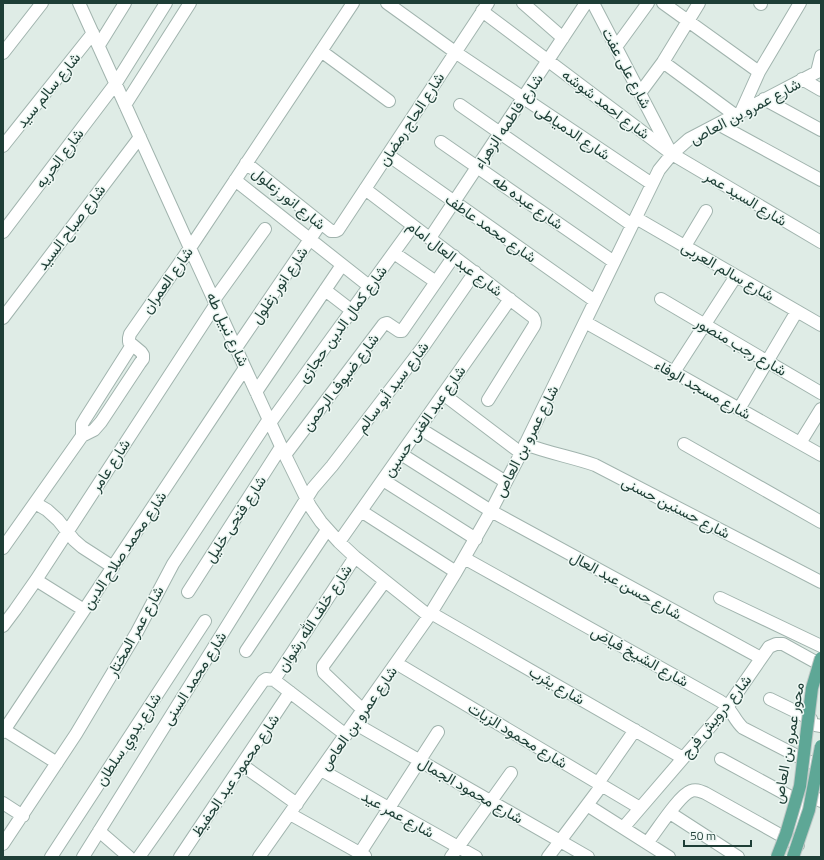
<svg xmlns="http://www.w3.org/2000/svg" width="824" height="860" viewBox="0 0 824 860" font-family="'Titillium Web',Vazirmatn,sans-serif">
<style>
.lines{fill:none;stroke-linecap:round;stroke-linejoin:round}
.minor-casing{stroke:#a1b4ae;stroke-width:14}
.minor{stroke:#fff;stroke-width:12}
.major-bridge-casing{stroke:#c0c9c7;stroke-width:14;stroke-linecap:butt}
.major-bridge{stroke:#5ea796;stroke-width:12}
.labels{text-anchor:middle;dominant-baseline:central;stroke-width:3;stroke-linejoin:round;paint-order:stroke}
.street-label{font-size:15px;fill:#1e3e36;stroke:#eff8f4}
</style>
<rect width="100%" height="100%" fill="#dfece6"/>
<g class="lines">
<defs>
<path id="minor" d="M79 3 190 248 285 455 310 506 321 522 339 542 355 557 429 616
M387 3 455 52 652 184
M523 3 563 38
M593 3 670 151
M663 3 759 72
M760 3 761 4
M482 11 672 154 821 242
M99 45 125 3
M616 47 648 3
M321 51 389 101
M3 53 42 3
M663 62 735 115
M817 72 821 56
M802 79 821 90
M640 93 663 62 699 3
M764 99 821 130
M125 105 190 3
M460 105 632 225
M741 112 759 72 800 3
M718 124 821 180
M441 142 614 262
M3 146 93 33
M388 155 595 301
M246 163 331 231H336L338 230 488 3
M235 180 369 286
M365 189 533 317C535 320 536 322 534 326L488 400
M636 218 821 325
M3 232 116 83 166 3
M430 238 586 3
M685 246 706 211
M394 253 436 282
M325 290 351 310
M661 299 821 393
M214 300 265 229
M3 318 140 137
M585 322 821 455
M236 348 321 223
M674 372 736 276
M256 392 342 265
M443 394 521 453
M739 409 797 311
M270 423 413 226
M419 428 506 482
M82 436V424L85 419 132 345
M800 443 821 409
M525 444C548 453 572 457 595 465L821 582
M684 444 821 522
M401 454 491 511 761 658
M285 455 383 325 384 324 387 323 399 331H402L454 256
M383 480 476 539
M35 503 47 510 58 520 74 540 82 547 113 567
M361 511 456 572
M339 542 510 299
M3 548 82 436 94 430 101 422 140 363 143 359V355L141 352 129 342V338L130 334 190 248 353 3
M464 558 720 701C732 708 733 719 743 728L807 761 821 766
M36 580 84 610
M188 592 281 447
M720 598 821 646
M431 613 683 758
M3 626 15 610 36 580 216 304
M246 651 327 530
M396 663 640 808
M274 680 355 557
M770 699 811 719
M363 710 324 673 323 669V666L385 581
M354 723 588 857
M810 724 821 726
M3 729 57 763
M3 732 245 368
M721 759 802 803
M242 765 297 804
M321 770 476 857
M598 783 635 730
M803 791 821 801
M3 803 23 816
M587 805 669 857
M670 813 738 857
M290 814 365 856
M623 828 728 706 769 647 776 644H783L821 665
M99 831 129 857
M799 831 804 783
M647 843C656 832 679 795 691 791 696 789 700 791 705 793L798 845
M3 844 76 734 137 632 173 564 269 419
M360 853 438 732
M51 857 205 621
M83 857 313 488 332 466 423 347 475 272
M139 857 263 681 266 679 274 680 346 735
M180 857 290 692
M259 857 429 616 456 572 491 511 521 453 659 170 672 154 689 139 821 70
M451 857 511 773
M548 857 602 785"/>
</defs>
<!-- minor casing -->
<use href="#minor" class="minor-casing"/>
<!-- minor -->
<use href="#minor" class="minor"/>
<defs>
<path id="major-bridge" d="M777 857 786 834 800 786 812 688 821 658
M793 857 809 810 821 746"/>
</defs>
<!-- major-bridge casing -->
<use href="#major-bridge" class="major-bridge-casing"/>
<!-- major-bridge -->
<use href="#major-bridge" class="major-bridge"/>
</g>
<g class="labels">
<!-- street labels -->
<g class="street-label">
<text transform="translate(627 68) rotate(62)">شارع على عفت</text>
<text transform="translate(48 90) rotate(-51)">شارع سالم سيد</text>
<text transform="translate(606 104) rotate(37)">شارع احمد شوشه</text>
<text transform="translate(745 111) rotate(-28)">شارع عمرو بن العاص</text>
<text transform="translate(411 119) rotate(-57)">شارع الحاج رمضان</text>
<text transform="translate(508 121) rotate(-56)">شارع فاطمه الزهراء</text>
<text transform="translate(573 132) rotate(34)">شارع الدمياطى</text>
<text transform="translate(59 158) rotate(-53)">شارع الحريه</text>
<text transform="translate(289 198) rotate(39)">شارع انور زعلول</text>
<text transform="translate(746 198) rotate(31)">شارع السيد عمر</text>
<text transform="translate(528 202) rotate(35)">شارع عبده طه</text>
<text transform="translate(71 227) rotate(-53)">شارع صباح السيد</text>
<text transform="translate(491 228) rotate(35)">شارع محمد عاطف</text>
<text transform="translate(455 258) rotate(37)">شارع عبد العال امام</text>
<text transform="translate(728 271) rotate(30)">شارع سالم العربى</text>
<text transform="translate(167 280) rotate(-55)">شارع العمران</text>
<text transform="translate(279 285) rotate(-56)">شارع انور زغلول</text>
<text transform="translate(342 324) rotate(-54)">شارع كمال الدين حجازى</text>
<text transform="translate(228 329) rotate(65)">شارع نبيل طه</text>
<text transform="translate(741 346) rotate(30)">شارع رجب منصور</text>
<text transform="translate(340 382) rotate(-53)">شارع ضيوف الرحمن</text>
<text transform="translate(392 387) rotate(-53)">شارع سيد أبو سالم</text>
<text transform="translate(703 389) rotate(29)">شارع مسجد الوفاء</text>
<text transform="translate(424 421) rotate(-55)">شارع عبد الغنى حسين</text>
<text transform="translate(526 441) rotate(-63)">شارع عمرو بن العاص</text>
<text transform="translate(110 465) rotate(-57)">شارع عامر</text>
<text transform="translate(676 507) rotate(27)">شارع حسنين حسنى</text>
<text transform="translate(235 519) rotate(-57)">شارع فتحى خليل</text>
<text transform="translate(124 550) rotate(-56)">شارع محمد صلاح الدين</text>
<text transform="translate(626 585) rotate(29)">شارع حسن عبد العال</text>
<text transform="translate(314 618) rotate(-57)">شارع خلف الله رشوان</text>
<text transform="translate(135 631) rotate(-61)">شارع عمر المختار</text>
<text transform="translate(640 656) rotate(29)">شارع الشيخ فياض</text>
<text transform="translate(194 678) rotate(-58)">شارع محمد السنى</text>
<text transform="translate(557 685) rotate(30)">شارع يثرب</text>
<text transform="translate(716 716) rotate(-51)">شارع درويش فرج</text>
<text transform="translate(358 718) rotate(-55)">شارع عمرو بن العاص</text>
<text transform="translate(518 735) rotate(31)">شارع محمود الزيات</text>
<text transform="translate(128 739) rotate(-57)">شارع بدوي سلطان</text>
<text transform="translate(788 743) rotate(-80)">محور عمرو بن العاص</text>
<text transform="translate(235 775) rotate(-56)">شارع محمود عبد الحفيظ</text>
<text transform="translate(471 790) rotate(30)">شارع محمود الجمال</text>
<text transform="translate(398 814) rotate(29)">شارع عمر عيد</text>
</g>
</g>
<!-- border -->
<rect width="824" height="860" fill="none" stroke="#1e3e36" stroke-width="8"/>
<!-- scale -->
<path d="M684 840v6h67v-6" fill="none" stroke="#1e3e36" stroke-width="2"/>
<text x="690" y="840" font-size="12" fill="#1e3e36" stroke="#eff8f4" stroke-width="3" paint-order="stroke">50 m</text>
</svg>
